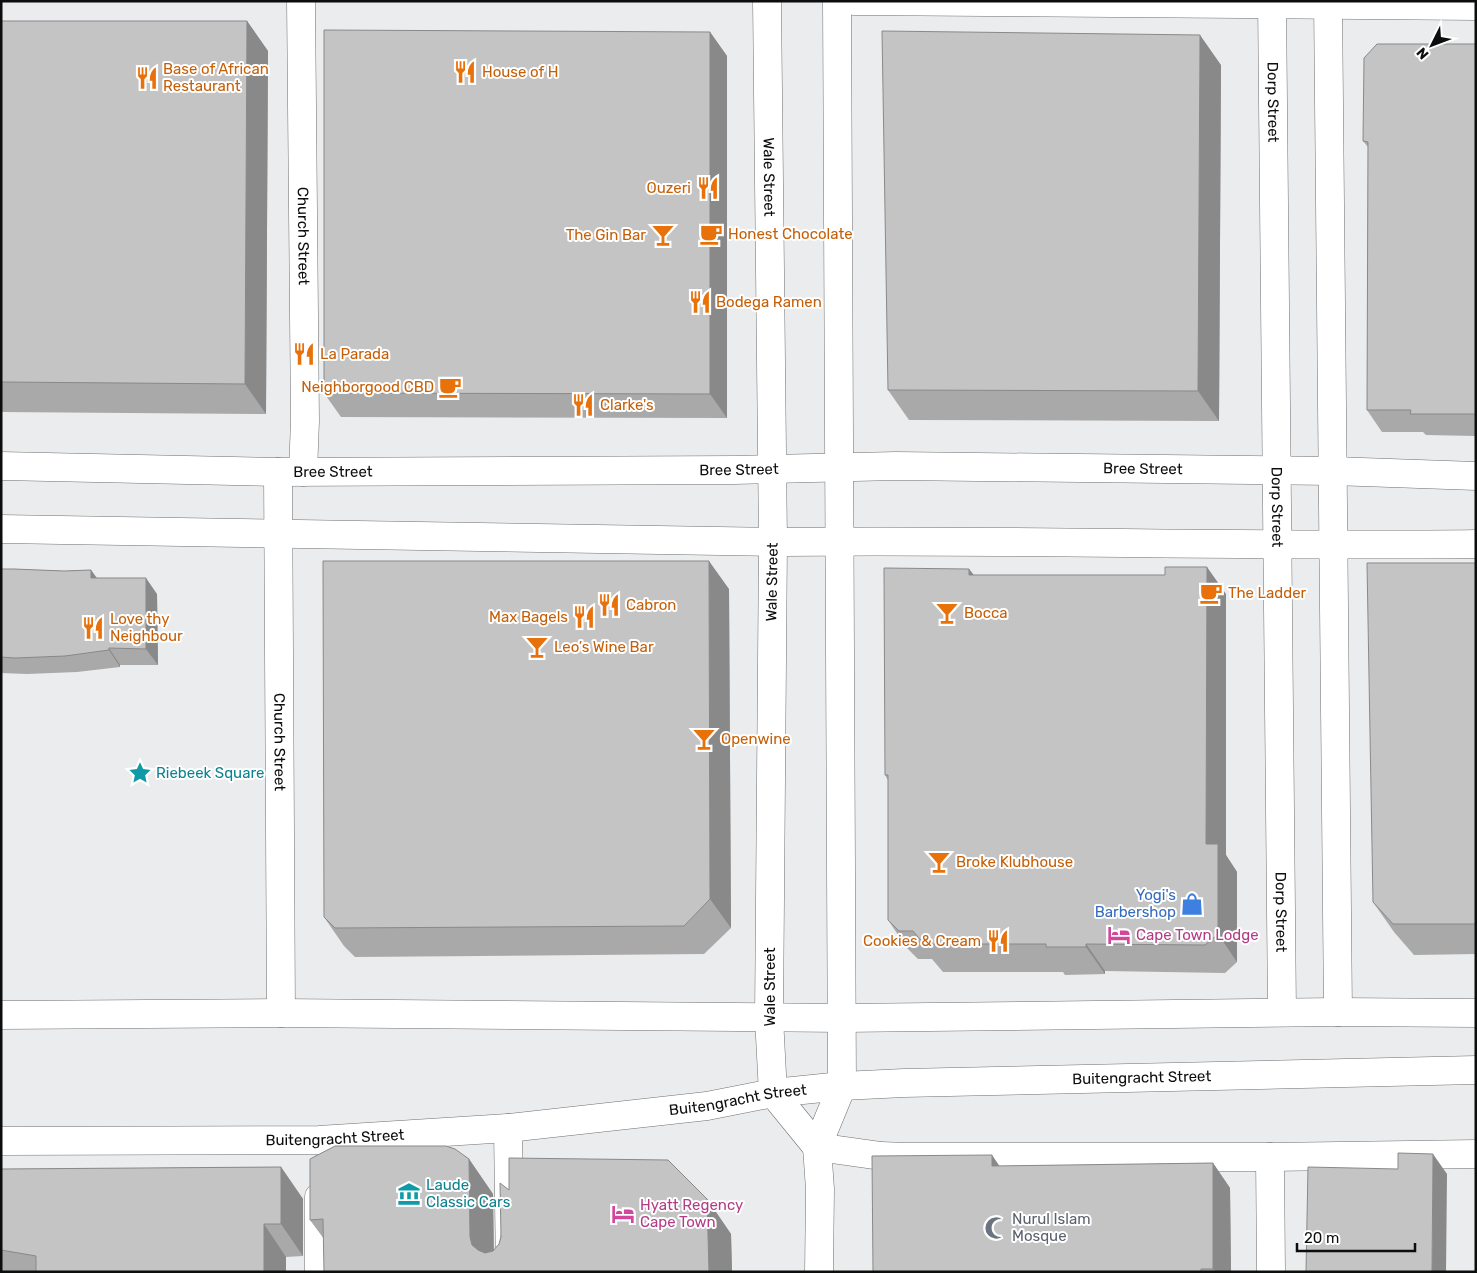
<svg xmlns="http://www.w3.org/2000/svg" width="1477" height="1273" viewBox="0 0 1477 1273" font-family="Rubik,sans-serif">
<style>
.lines{fill:none;stroke-linecap:round;stroke-linejoin:round}
.street-casing{stroke:#6f7071;stroke-width:29}
.secondary-casing{stroke:#6f7071;stroke-width:29}
.primary-casing{stroke:#6f7071;stroke-width:29}
.street{stroke:#fff;stroke-width:28}
.secondary{stroke:#fff;stroke-width:28}
.primary{stroke:#fff;stroke-width:28}
.wall{fill:#a9a9a9}
.shaded-wall{fill:#89898a}
.building{fill:#c4c4c5;stroke:#89898a}
.labels{text-anchor:middle;dominant-baseline:central;stroke-width:4;stroke-linejoin:round;paint-order:stroke}
.food-label{font-size:15px;fill:#c56008;stroke:#fff;text-anchor:start}
.street-label{font-size:15px;fill:#0c0d0d;stroke:#fff}
.culture-label{font-size:15px;fill:#0d838f;stroke:#fff;text-anchor:start}
.shop-label{font-size:15px;fill:#366cbe;stroke:#fff;text-anchor:end}
.hotel-label{font-size:15px;fill:#b23c85;stroke:#fff;text-anchor:start}
.worship-label{font-size:15px;fill:#5b616d;stroke:#fff;text-anchor:start}
</style>
<rect width="100%" height="100%" fill="#ebecee"/>
<g class="lines">
<defs>
<g id="street">
<path id="s1" d="M301 1 305 421 303 472"/>
<path id="s2" d="M1272 1 1282 1012"/>
<path d="M1328 1 1338 1012"/>
<path id="s3" d="M1 466 278 472 735 470 896 466 1333 471 1476 476"/>
<path id="s4" d="M278 472 281 1013"/>
<path d="M1 529 773 542C1007 539 1241 547 1476 544"/>
<path d="M773 1093 817 1147"/>
<path d="M508 1128 510 1272"/>
<path d="M817 1147 881 1156 905 1157H1270L1476 1154"/>
<path d="M1270 1157 1271 1272"/>
<path d="M319 1272V1197"/>
<path d="M819 1272 820 1189 817 1147 842 1086"/>
</g>
<g id="secondary">
<path id="s5" d="M767 1 773 542 769 1018 773 1093"/>
<path d="M837 1 842 1086"/>
<path d="M854 1 1476 6"/>
</g>
<g id="primary">
<path d="M1 1015 281 1013 843 1018 1338 1012 1476 1013"/>
<path id="s6" d="M1 1141 319 1140 508 1128 707 1106 773 1093 842 1086 904 1083 1476 1070"/>
</g>
</defs>
<!-- street casing -->
<use href="#street" class="street-casing"/>
<!-- secondary casing -->
<use href="#secondary" class="secondary-casing"/>
<!-- primary casing -->
<use href="#primary" class="primary-casing"/>
<!-- street -->
<use href="#street" class="street"/>
<!-- secondary -->
<use href="#secondary" class="secondary"/>
<!-- primary -->
<use href="#primary" class="primary"/>
</g>
<!-- wall -->
<path class="wall" d="M1 21H247L268 51 266 414 1 412Z
M710 32 727 56V418L341 417 324 393Z
M1476 44V436L1426 435 1423 432H1382L1367 410 1368 147 1363 141Z
M1221 65 1219 421 909 420 888 390Z
M1476 563V954L1414 955 1394 932 1373 902Z
M1 569 64 571 91 570 97 578 157 594 158 665H120V667L77 672 27 674 1 673Z
M969 569 974 575 1226 594V855L1237 872V962L1225 973 1105 971V974L1065 975 1063 972H943L932 959H918L907 948 888 920V780L885 775Z
M729 589 731 928 704 954 355 957 344 946 324 917Z
M469 1159 493 1194 494 1250 499 1244 509 1190 707 1199 731 1234 732 1272H324V1239L310 1220Z
M1213 1163 1230 1188 1231 1272H873L1000 1166Z
M281 1167 303 1199V1256L286 1257V1272H1V1169Z"/>
<!-- shaded-wall -->
<path class="shaded-wall" d="M247 21 268 51 266 414 245 384Z
M710 32 727 56V418L710 394Z
M1200 35 1221 65 1219 421 1198 391Z
M709 561 729 589 731 928 710 899Z
M1207 567 1226 594V855L1237 872V962L1218 934 1206 844Z
M969 569 989 596 969 575Z
M91 570 102 586 91 578Z
M146 578 157 594 158 665 146 649Z
M109 648 120 665V667L109 650Z
M1086 944 1105 971V974L1086 947Z
M1433 1154 1447 1174 1446 1272H1432Z
M992 1155 1009 1180 992 1166Z
M469 1159 493 1194 494 1272 472 1245 470 1237Z
M1213 1163 1230 1188 1231 1272H1216L1213 1269Z
M281 1167 303 1199V1256L281 1224Z
M707 1199 731 1234 732 1272H709Z
M264 1224 286 1257V1272H264Z"/>
<!-- building -->
<path class="building" d="M1 21H247L245 384 1 382Z
M324 30 710 32V394L324 393Z
M882 31 1200 35 1198 391 888 390Z
M1377 44H1476V414H1410L1411 410H1367L1368 142 1363 141 1364 58Z
M323 561H709L710 899 684 926 335 928 324 917Z
M1367 563H1476V924H1393L1373 902Z
M1165 567H1207L1206 844H1218V934L1205 945 1086 944V947H1046V944H924L913 931H899L888 920V775H885L884 568 969 569V575H1165Z
M1 569H14L64 571 91 570V578H146V649L109 648V650L65 656 15 658 1 657Z
M335 1146H446L455 1149 469 1159 470 1237 472 1245 478 1250 485 1253 493 1251 499 1244 501 1237 500 1183 509 1190V1158L668 1160 707 1199 709 1272H324L323 1219 310 1220V1159Z
M1398 1153 1433 1154 1432 1272H1306L1308 1167 1398 1169Z
M992 1155V1166L1213 1163V1269H1201V1272H873L872 1156Z
M281 1167V1224H264V1272H36V1256L1 1250V1169Z"/>
<!-- icons -->
<defs>
<symbol id="restaurant-bare" viewBox="-9 -9 18 18"><path d="M-5-6h1v4h1v-4h1v4h1v-4h1v5L-1.5 .5V6h-2V.5L-5-1ZM5-6V6H3V1.5H1.5Q1.5-4 5-6Z" fill="#e8710a" stroke="#fff" stroke-width="2.5" paint-order="stroke"/></symbol>
<symbol id="cafe-bare" viewBox="-9 -9 18 18"><path d="M-5.5-4.5H6V0H3Q3 3.5 0 3.5H-2.5Q-5.5 3.5-5.5 0ZM3-3.2v2h1.7v-2ZM-6 4.5H4V6H-6Z" fill="#e8710a" stroke="#fff" stroke-width="2.5" paint-order="stroke"/></symbol>
<symbol id="bar-bare" viewBox="-9 -9 18 18"><path d="M-6-5H6L.8 .8V4.5H3.5V6h-7V4.5H-.8V.8Z" fill="#e8710a" stroke="#fff" stroke-width="2.5" paint-order="stroke"/></symbol>
<symbol id="sight-bare" viewBox="-9 -9 18 18"><path d="M0-6L1.8-2.2L6-1.7L2.9 1.2L3.7 5.4L0 3.3L-3.7 5.4L-2.9 1.2L-6-1.7L-1.8-2.2Z" fill="#0f9aa8" stroke="#fff" stroke-width="2.5" paint-order="stroke"/></symbol>
<symbol id="shop-bare" viewBox="-9 -9 18 18"><path d="M-5-2.5h2.3a2.7 3.5 0 0 1 5.4 0H5L5.5 6h-11ZM-1.5-2.5h3a1.5 2.3 0 0 0-3 0Z" fill="#3f7fe0" stroke="#fff" stroke-width="2.5" paint-order="stroke"/></symbol>
<symbol id="hotel-bare" viewBox="-9 -9 18 18"><path d="M-6-4.5h1.5V1H6V5H4.5V3h-9V5H-6ZM-4 0a1.8 1.8 0 1 1 3.6 0ZM.5 0V-2.5h3Q6-2.5 6 0Z" fill="#d1479c" stroke="#fff" stroke-width="2.5" paint-order="stroke"/></symbol>
<symbol id="museum-bare" viewBox="-9 -9 18 18"><path d="M0-6L6-3V-2H-6V-3ZM-5-1h2V3h-2ZM-1-1h2V3h-2ZM3-1h2V3H3ZM-6 4H6V6H-6Z" fill="#0f9aa8" stroke="#fff" stroke-width="2.5" paint-order="stroke"/></symbol>
<symbol id="mosque-bare" viewBox="-9 -9 18 18"><path d="M3.5-4.9A6 6 0 1 0 3.5 4.9A5 5 0 1 1 3.5-4.9Z" fill="#6b7280" stroke="#fff" stroke-width="2.5" paint-order="stroke"/></symbol>
</defs>
<g fill-rule="evenodd">
<use href="#restaurant-bare" x="449" y="56" width="32" height="32"/>
<use href="#restaurant-bare" x="131" y="62" width="32" height="32"/>
<use href="#restaurant-bare" x="692" y="172" width="32" height="32"/>
<use href="#cafe-bare" x="695" y="218" width="32" height="32"/>
<use href="#bar-bare" x="647" y="219" width="32" height="32"/>
<use href="#restaurant-bare" x="684" y="286" width="32" height="32"/>
<use href="#restaurant-bare" x="288" y="338" width="32" height="32"/>
<use href="#cafe-bare" x="434" y="371" width="32" height="32"/>
<use href="#restaurant-bare" x="567" y="389" width="32" height="32"/>
<use href="#cafe-bare" x="1195" y="577" width="32" height="32"/>
<use href="#restaurant-bare" x="593" y="589" width="32" height="32"/>
<use href="#bar-bare" x="931" y="597" width="32" height="32"/>
<use href="#restaurant-bare" x="568" y="601" width="32" height="32"/>
<use href="#restaurant-bare" x="77" y="612" width="32" height="32"/>
<use href="#bar-bare" x="521" y="631" width="32" height="32"/>
<use href="#bar-bare" x="688" y="723" width="32" height="32"/>
<use href="#sight-bare" x="124" y="757" width="32" height="32"/>
<use href="#bar-bare" x="923" y="846" width="32" height="32"/>
<use href="#shop-bare" x="1176" y="888" width="32" height="32"/>
<use href="#hotel-bare" x="1103" y="919" width="32" height="32"/>
<use href="#restaurant-bare" x="982" y="925" width="32" height="32"/>
<use href="#museum-bare" x="393" y="1178" width="32" height="32"/>
<use href="#hotel-bare" x="607" y="1198" width="32" height="32"/>
<use href="#mosque-bare" x="980" y="1212" width="32" height="32"/>
</g>
<g class="labels">
<!-- food labels -->
<g class="food-label">
<text x="163" y="69">Base of African<tspan x="163" dy="17">Restaurant</tspan></text>
<text x="482" y="72">House of H</text>
<text x="691" y="188" text-anchor="end">Ouzeri</text>
<text x="728" y="234">Honest Chocolate</text>
<text x="646" y="235" text-anchor="end">The Gin Bar</text>
<text x="716" y="302">Bodega Ramen</text>
<text x="320" y="354">La Parada</text>
<text x="434" y="387" text-anchor="end">Neighborgood CBD</text>
<text x="600" y="405">Clarke's</text>
<text x="1228" y="593">The Ladder</text>
<text x="626" y="605">Cabron</text>
<text x="964" y="613">Bocca</text>
<text x="568" y="617" text-anchor="end">Max Bagels</text>
<text x="110" y="619">Love thy<tspan x="110" dy="17">Neighbour</tspan></text>
<text x="554" y="647">Leo’s Wine Bar</text>
<text x="721" y="739">Openwine</text>
<text x="956" y="862">Broke Klubhouse</text>
<text x="981" y="941" text-anchor="end">Cookies &amp; Cream</text>
</g>
<!-- street labels -->
<g class="street-label">
<text stroke="none"><textPath href="#s2" startOffset="101">Dorp Street</textPath></text>
<text stroke="none"><textPath href="#s5" startOffset="176">Wale Street</textPath></text>
<text stroke="none"><textPath href="#s1" startOffset="235">Church Street</textPath></text>
<text stroke="none"><textPath href="#s3" startOffset="738">Bree Street</textPath></text>
<text stroke="none"><textPath href="#s3" startOffset="1142">Bree Street</textPath></text>
<text stroke="none"><textPath href="#s3" startOffset="332">Bree Street</textPath></text>
<text stroke="none"><textPath href="#s2" startOffset="506">Dorp Street</textPath></text>
<text transform="translate(772 582) rotate(-89)">Wale Street</text>
<text stroke="none"><textPath href="#s4" startOffset="270">Church Street</textPath></text>
<text stroke="none"><textPath href="#s2" startOffset="911">Dorp Street</textPath></text>
<text transform="translate(770 987) rotate(-90)">Wale Street</text>
<text stroke="none"><textPath href="#s6" startOffset="1144">Buitengracht Street</textPath></text>
<text stroke="none"><textPath href="#s6" startOffset="739">Buitengracht Street</textPath></text>
<text stroke="none"><textPath href="#s6" startOffset="334">Buitengracht Street</textPath></text>
</g>
<!-- culture labels -->
<g class="culture-label">
<text x="156" y="773">Riebeek Square</text>
<text x="426" y="1185">Laude<tspan x="426" dy="17">Classic Cars</tspan></text>
</g>
<!-- shop labels -->
<g class="shop-label">
<text x="1176" y="895">Yogi's<tspan x="1176" dy="17">Barbershop</tspan></text>
</g>
<!-- hotel labels -->
<g class="hotel-label">
<text x="1136" y="935">Cape Town Lodge</text>
<text x="640" y="1205">Hyatt Regency<tspan x="640" dy="17">Cape Town</tspan></text>
</g>
<!-- worship labels -->
<g class="worship-label">
<text x="1012" y="1219">Nurul Islam<tspan x="1012" dy="17">Mosque</tspan></text>
</g>
</g>
<!-- border -->
<rect width="1477" height="1273" fill="none" stroke="#0c0d0d" stroke-width="5"/>
<!-- north arrow -->
<g transform="translate(1432 45) rotate(228)" stroke="#ffffff" stroke-width="4" paint-order="stroke">
<path d="M0-4L9 19L0 12L-9 19Z" fill="#0c0d0d"/>
<text y="-8" font-size="14" font-weight="bold" text-anchor="middle" fill="#0c0d0d">N</text>
</g>
<!-- scale -->
<path d="M1297 1243v8h118v-8" fill="none" stroke="#0c0d0d" stroke-width="2.5"/>
<text x="1304" y="1243" font-size="15" fill="#0c0d0d" stroke="#ffffff" stroke-width="4" paint-order="stroke">20 m</text>
</svg>
